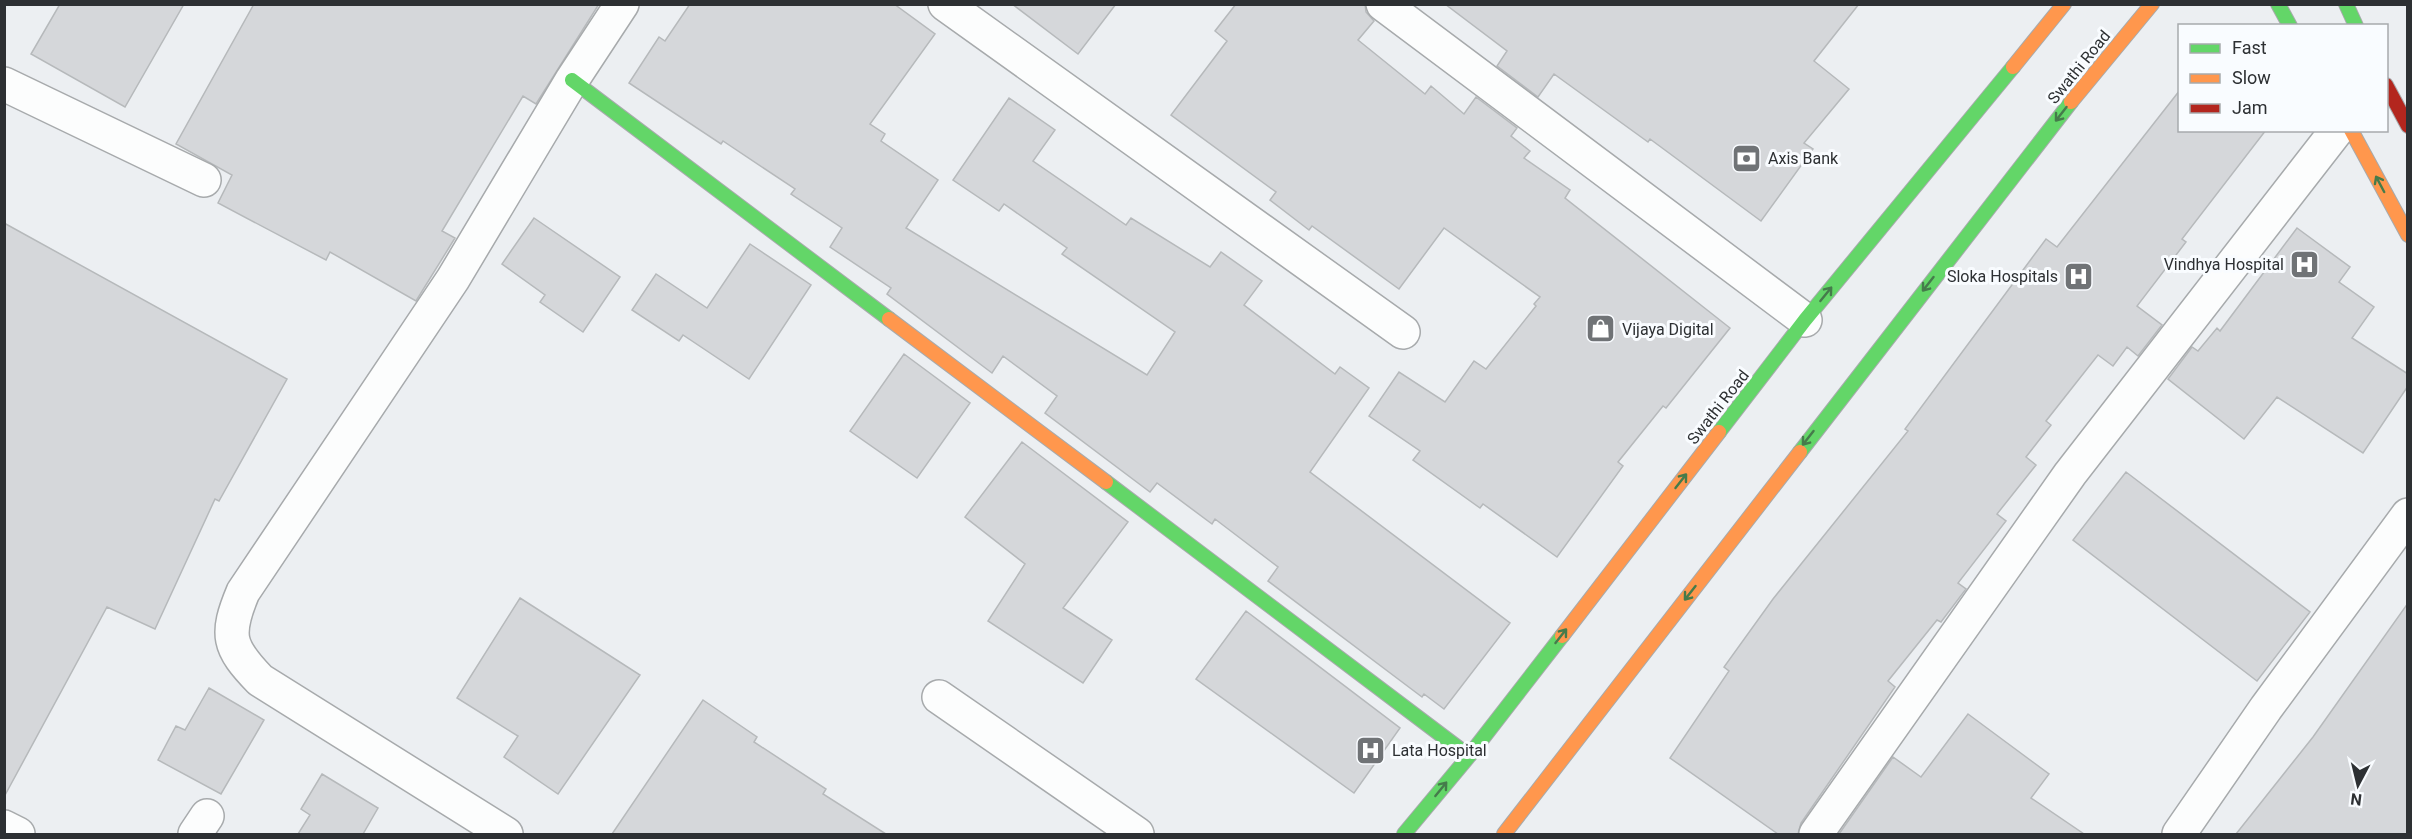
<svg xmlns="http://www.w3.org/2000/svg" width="2412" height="839" viewBox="0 0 2412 839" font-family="Roboto,sans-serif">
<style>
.building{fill:#d5d7da;stroke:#b6b9bb;stroke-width:1.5}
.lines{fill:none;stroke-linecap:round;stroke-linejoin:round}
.street-casing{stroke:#a7aaac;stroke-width:36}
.fast-casing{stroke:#a7aaac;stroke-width:16}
.slow-casing{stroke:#a7aaac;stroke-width:16}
.jam-casing{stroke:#a7aaac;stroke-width:16}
.street{stroke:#fcfdfd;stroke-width:33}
.fast{stroke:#63d668;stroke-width:14}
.slow{stroke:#ff974d;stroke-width:14}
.jam{stroke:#b3261e;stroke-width:14}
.oneway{stroke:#457b4b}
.labels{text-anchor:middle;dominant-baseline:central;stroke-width:6;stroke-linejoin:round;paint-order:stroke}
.street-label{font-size:16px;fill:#2d3033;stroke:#f9fcff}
.poi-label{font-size:16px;fill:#2d3033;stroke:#f9fcff;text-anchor:start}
</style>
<rect width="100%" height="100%" fill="#eceff2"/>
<!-- building -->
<path class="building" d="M60 4H184L125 107 31 54Z
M254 4H599L536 104 523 96 442 231 455 238 416 301 330 252 326 260 218 203 232 175 176 144Z
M690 4H894L935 34 870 124 885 134 881 141 938 180 906 228 1147 375 1175 332 1062 254 1067 248 1004 204 999 211 953 180 1009 98 1055 130 1033 161 1126 225 1131 218 1210 267 1221 252 1262 281 1244 305 1335 374 1340 367 1369 388 1310 472 1510 623 1444 709 1424 694 1422 697 1268 581 1278 567 1215 519 1212 524 1157 483 1150 492 1045 413 1057 396 1003 356 992 373 887 294 891 288 830 247 842 228 791 194 795 189 723 141 721 144 629 83 659 37 665 41Z
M1012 4H1116L1078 54Z
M1236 4H1365L1366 12 1374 21 1358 40 1425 94 1431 86 1464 114 1476 97 1517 128 1511 136 1530 151 1524 158 1570 190 1565 198 1730 328 1666 408 1663 406 1618 462 1623 466 1557 557 1483 504 1480 508 1413 460 1420 451 1369 416 1399 372 1445 402 1474 361 1486 369 1536 306 1534 304 1540 297 1444 228 1399 289 1312 226 1309 230 1270 200 1276 192 1171 115 1227 41 1215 31Z
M1445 4H1859L1814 61 1849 89 1804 143 1813 149 1761 221 1650 139 1648 142 1554 74 1538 97 1497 66 1507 51Z
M2180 90V130H2266L2182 239 2186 242 2137 306 2162 325 2138 356 2127 347 2113 366 2098 355 2046 421 2051 425 2026 457 2036 465 1997 514 2006 521 1958 583 1966 589 1941 622 1937 620 1888 681 1895 687 1801 823 1798 834H1778L1670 758 1729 671 1724 667 1773 599 1908 431 1905 429 2046 239 2057 247Z
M534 218 620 277 583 332 540 302 545 295 502 264Z
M4 223 287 379 219 501 215 499 155 629 107 607 4 797Z
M2297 228 2350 267 2339 282 2374 307 2352 338 2408 374V386L2363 453 2277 397 2244 439 2168 379 2192 347 2198 351 2217 328 2220 331Z
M750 244 811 285 749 379 683 335 679 341 632 310 656 274 707 308Z
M904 354 970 403 917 478 850 431Z
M1022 442 1128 522 1063 608 1112 640 1083 683 988 621 1025 564 965 517Z
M2126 472 2310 612 2257 681 2073 540Z
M520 598 640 675 558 794 504 757 518 736 457 698Z
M2408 603V834H2236L2313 737Z
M1246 611 1400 728 1354 793 1196 679Z
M209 688 264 720 221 794 158 760 176 726 185 730Z
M703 700 757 737 754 742 826 789 823 794 886 834H612Z
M1968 714 2049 774 2031 798 2084 834H1839L1893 757 1921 777Z
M322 774 378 808 363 834H298L310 815 301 809Z"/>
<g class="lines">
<defs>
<path id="street" d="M945 4 1403 332
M1383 4 1805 320
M4 84 204 180
M939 697 1137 834
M4 827 18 834
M195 834 207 816
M506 834 260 680C228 647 225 635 243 592L453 279 572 80 622 4
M1816 834 2070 474 2337 130
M2179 834 2266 708 2408 515"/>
<path id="fast" d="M2278 4 2290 26
M2346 4 2356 26
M572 80 889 319
M1719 432 1805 320 2013 67
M1800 452 2071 102
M1106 482 1469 756
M1404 834 1469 756 1562 636"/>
<path id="slow" d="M2013 67 2064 4
M2071 102 2152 4
M2351 130 2408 235
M889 319 1106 482
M1562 636 1719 432
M1504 834 1800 452"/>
<path id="jam" d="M2386 85 2408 126"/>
</defs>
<!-- street casing -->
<use href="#street" class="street-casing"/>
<!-- fast casing -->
<use href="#fast" class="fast-casing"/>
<!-- slow casing -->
<use href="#slow" class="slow-casing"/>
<!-- jam casing -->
<use href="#jam" class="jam-casing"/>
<!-- street -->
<use href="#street" class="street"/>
<!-- fast -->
<use href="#fast" class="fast"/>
<!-- slow -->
<use href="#slow" class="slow"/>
<!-- jam -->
<use href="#jam" class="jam"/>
</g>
<!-- one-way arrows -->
<defs><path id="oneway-shaft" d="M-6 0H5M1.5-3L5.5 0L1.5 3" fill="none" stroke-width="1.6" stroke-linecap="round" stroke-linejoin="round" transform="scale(1.5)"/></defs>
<g class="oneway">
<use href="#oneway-shaft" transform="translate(2061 114) rotate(128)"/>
<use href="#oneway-shaft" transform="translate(2380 184) rotate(-118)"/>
<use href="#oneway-shaft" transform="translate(1928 284) rotate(128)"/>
<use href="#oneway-shaft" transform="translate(1826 294) rotate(-51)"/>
<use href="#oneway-shaft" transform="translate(1808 438) rotate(128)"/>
<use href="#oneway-shaft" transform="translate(1681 481) rotate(-52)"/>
<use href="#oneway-shaft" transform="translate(1690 593) rotate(128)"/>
<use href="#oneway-shaft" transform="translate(1561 636) rotate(-52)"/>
<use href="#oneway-shaft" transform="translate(1441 789) rotate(-51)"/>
</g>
<!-- icons -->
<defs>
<symbol id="bank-square" viewBox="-11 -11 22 22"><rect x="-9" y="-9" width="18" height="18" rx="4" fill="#707376" stroke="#f9fcff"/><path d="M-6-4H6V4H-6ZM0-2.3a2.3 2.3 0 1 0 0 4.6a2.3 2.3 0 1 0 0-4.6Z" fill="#fff"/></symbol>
<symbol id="hospital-square" viewBox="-11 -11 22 22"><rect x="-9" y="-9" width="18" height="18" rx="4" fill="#707376" stroke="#f9fcff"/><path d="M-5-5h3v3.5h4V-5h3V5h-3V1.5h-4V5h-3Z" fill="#fff"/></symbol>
<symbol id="shop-square" viewBox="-11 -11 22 22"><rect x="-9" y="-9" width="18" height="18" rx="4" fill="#707376" stroke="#f9fcff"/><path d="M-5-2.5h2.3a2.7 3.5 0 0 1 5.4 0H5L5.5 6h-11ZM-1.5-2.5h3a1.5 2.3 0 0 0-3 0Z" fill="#fff"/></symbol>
</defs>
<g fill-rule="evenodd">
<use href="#bank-square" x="1730" y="142" width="33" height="33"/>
<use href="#hospital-square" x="2288" y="248" width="33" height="33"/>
<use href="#hospital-square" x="2062" y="260" width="33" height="33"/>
<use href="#shop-square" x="1584" y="312" width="33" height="33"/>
<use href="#hospital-square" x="1354" y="734" width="33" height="33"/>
</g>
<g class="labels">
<!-- street labels -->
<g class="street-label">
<text transform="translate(2079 67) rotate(-51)">Swathi Road</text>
<text transform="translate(1718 407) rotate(-52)">Swathi Road</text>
</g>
<!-- poi labels -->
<g class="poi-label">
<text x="1768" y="158">Axis Bank</text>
<text x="2284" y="264" text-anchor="end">Vindhya Hospital</text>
<text x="2058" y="276" text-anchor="end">Sloka Hospitals</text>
<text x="1622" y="329">Vijaya Digital</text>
<text x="1392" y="750">Lata Hospital</text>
</g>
</g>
<!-- border -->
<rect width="2412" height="839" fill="none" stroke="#2d3033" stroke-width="12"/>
<!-- legend -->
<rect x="2178" y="24" width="210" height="108" fill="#f9fcff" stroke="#a7aaad" stroke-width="1.5"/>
<rect x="2190" y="44" width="30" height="9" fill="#63d668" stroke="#a7aaad" stroke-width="1.5"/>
<text x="2232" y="54" font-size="18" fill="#2d3033">Fast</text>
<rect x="2190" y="74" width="30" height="9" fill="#ff974d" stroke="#a7aaad" stroke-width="1.5"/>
<text x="2232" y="84" font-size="18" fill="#2d3033">Slow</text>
<rect x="2190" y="104" width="30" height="9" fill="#b3261e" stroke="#a7aaad" stroke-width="1.5"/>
<text x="2232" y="114" font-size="18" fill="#2d3033">Jam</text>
<!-- north arrow -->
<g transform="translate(2358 785) rotate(187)" stroke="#f9fcff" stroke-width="4.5" paint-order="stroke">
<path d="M0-4.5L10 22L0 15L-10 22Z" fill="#2d3033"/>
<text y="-9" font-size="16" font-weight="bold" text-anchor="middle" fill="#2d3033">N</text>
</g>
</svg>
